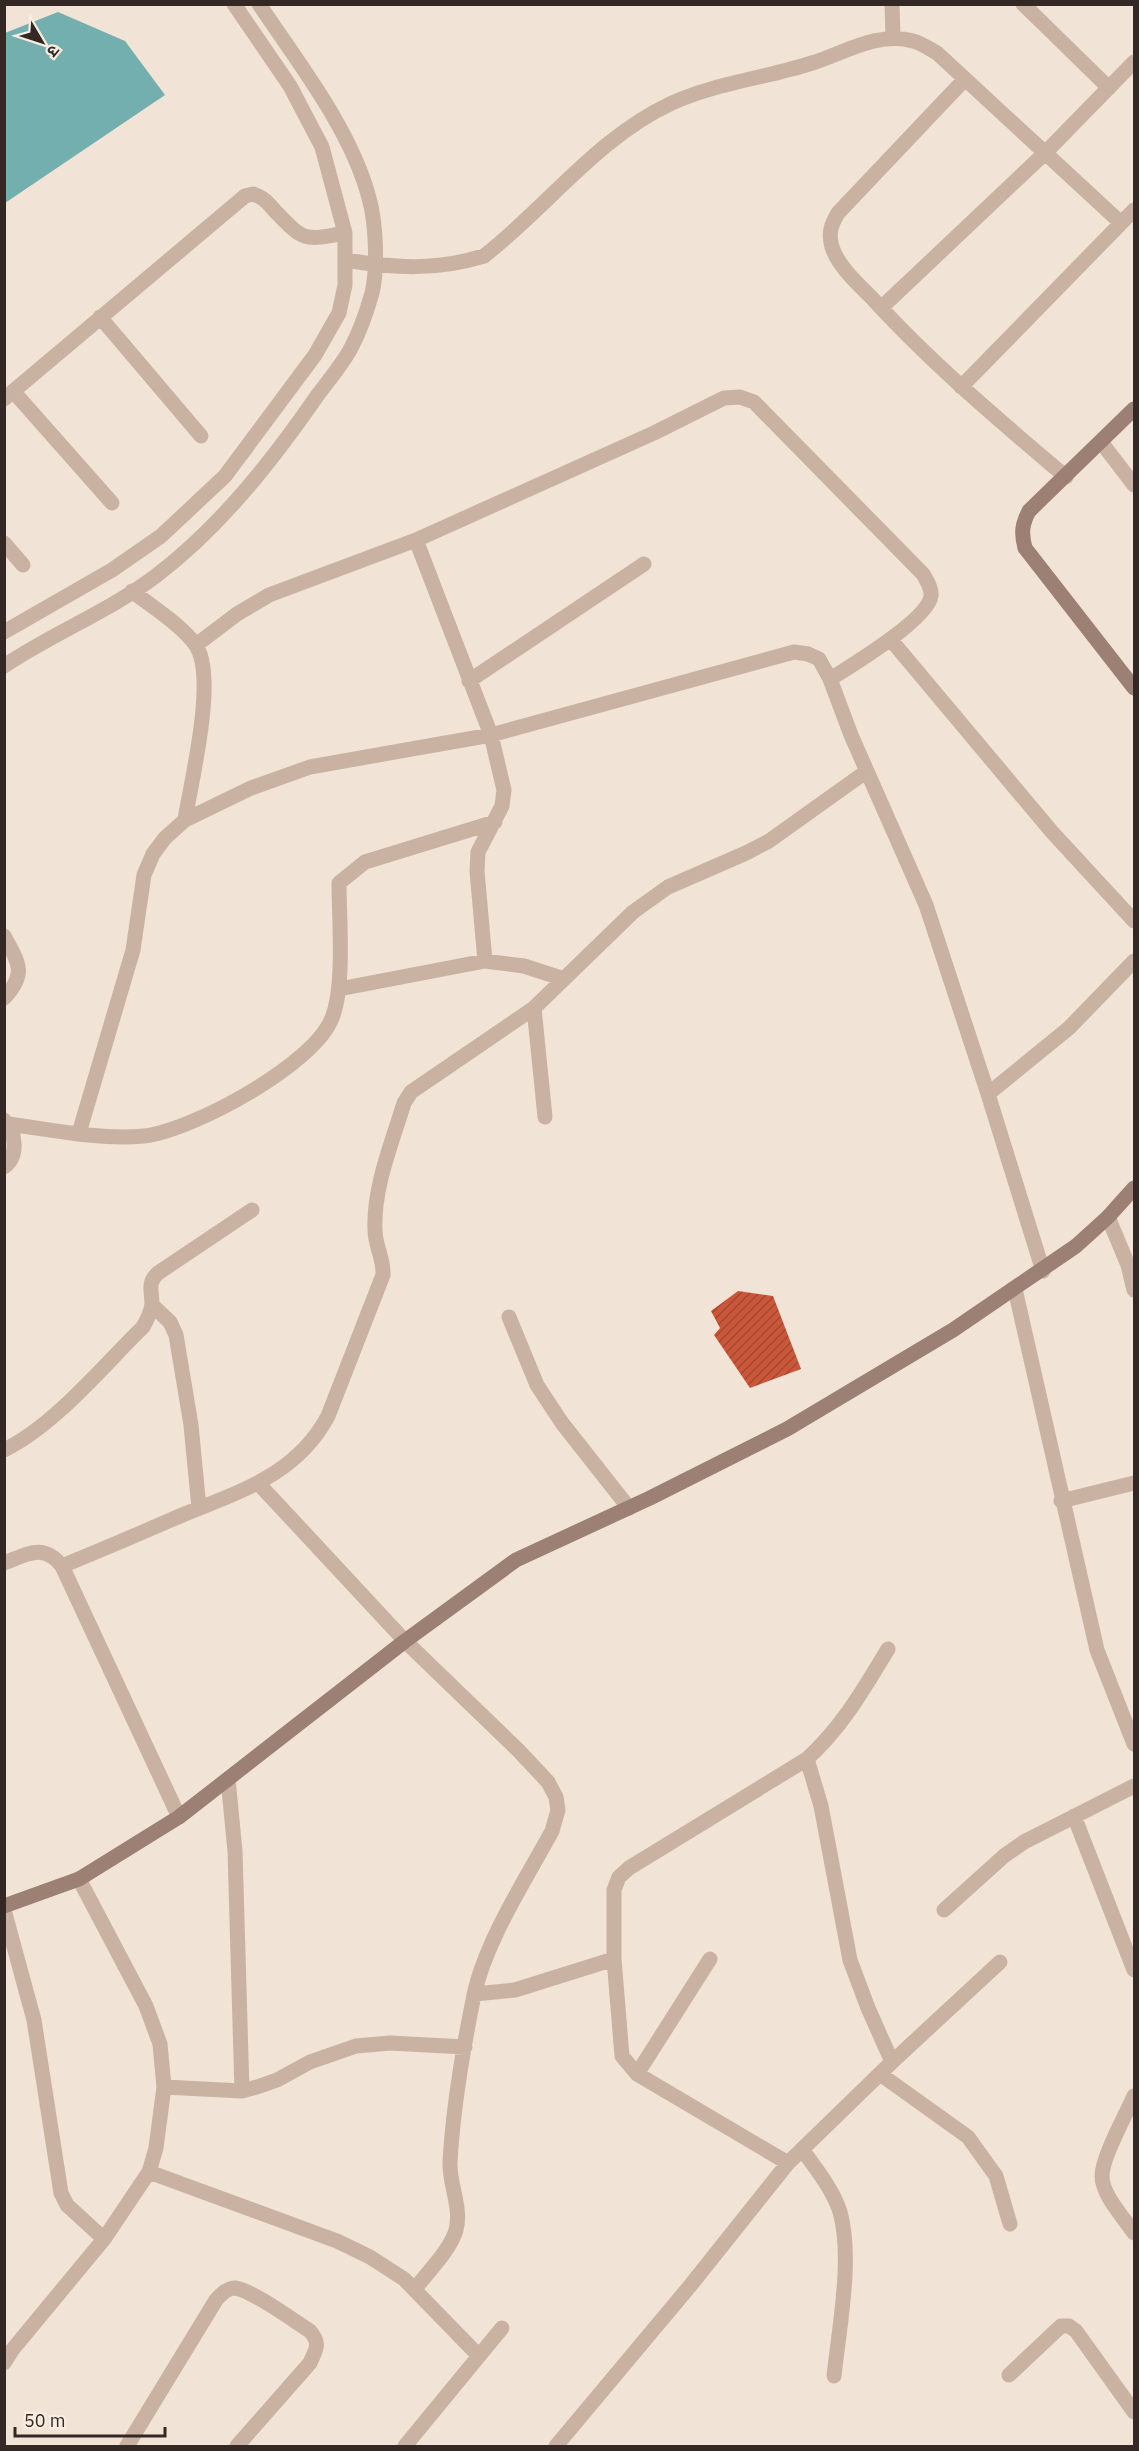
<svg xmlns="http://www.w3.org/2000/svg" width="1139" height="2451" viewBox="0 0 1139 2451" font-family="'IBM Plex Sans','Noto Sans Devanagari',sans-serif">
<style>
.water{fill:#73afaf}
.building{fill:url(#building-hatch)}
.lines{fill:none;stroke-linecap:round;stroke-linejoin:round}
.street{stroke:#c9b2a1;stroke-width:15}
.secondary{stroke:#9c8073;stroke-width:15}
</style>
<defs>
<pattern id="building-hatch" width="6" height="6" patternUnits="userSpaceOnUse" patternTransform="scale(1.5)"><rect width="6" height="6" fill="#ca573a"/><path d="M-1 1l2-2M0 6l6-6M5 7l2-2" fill="none" stroke="#a54831"/></pattern>
</defs>
<rect width="100%" height="100%" fill="#f1e3d5"/>
<!-- water -->
<path class="water" d="M58 12 125 41 165 95 5 203V33Z"/>
<!-- building -->
<path class="building" d="M738 1291 773 1296 801 1369 750 1388 714 1335 720 1328 711 1311Z"/>
<g class="lines">
<!-- street -->
<path class="street" d="M892 4 893 38
M1023 4 1109 88
M965 79 838 213C831 225 828 233 832 247 838 266 857 283 871 297 931 363 999 420 1066 477
M345 260C395 268 435 271 484 256 547 207 598 137 672 103 716 83 766 78 812 63 844 53 878 31 913 41 921 43 930 49 937 53L1121 223
M881 308 1045 153 1134 62
M100 317 201 436
M961 387 1134 210
M13 391 112 503
M4 399 245 196 253 194C263 197 268 203 275 211 304 241 303 241 345 233
M1101 442 1134 485
M416 540 491 735 504 790 502 806 478 852 477 871 485 961
M4 543 23 565
M132 591C151 606 181 625 195 644 218 675 191 781 185 820
M4 632 112 570 161 536 225 476 315 355 339 313 345 285V233L322 147 290 86 234 4
M891 640 1052 832 1134 921
M196 645 237 614 269 595 416 540 654 433 724 398 740 397 754 402 923 574C927 581 932 589 931 596 928 619 851 666 830 679
M4 666C53 633 110 611 157 575 220 527 272 461 317 396 328 381 342 365 351 348 360 331 367 311 372 293 378 267 376 223 369 198 351 129 298 63 259 4
M469 681 644 564
M4 936C19 963 27 974 4 998
M339 989 485 961 524 966 564 979
M534 1008 545 1117
M988 1094 1069 1028 1134 961
M4 1120C16 1132 19 1156 4 1167
M9 1124C53 1130 100 1140 144 1136 192 1131 315 1064 332 1018 345 986 339 919 339 883L365 862 495 822
M79 1133 133 950 144 875 153 854 165 838 185 820 251 788 310 767 491 735 794 652 808 654 819 659 830 679 851 735 926 905 988 1094 1043 1271
M1108 1217 1128 1265 1134 1290
M1015 1289 1097 1650 1134 1744
M152 1305 170 1322 176 1335 191 1425 199 1508
M509 1317 537 1385 562 1423 629 1508
M4 1450C55 1425 102 1367 143 1327 147 1320 151 1313 152 1304 152 1291 147 1283 158 1273L252 1210
M259 1484 405 1641 518 1750 548 1782 556 1797 558 1810 552 1831C525 1881 486 1940 474 1995 463 2049 453 2107 450 2162 449 2184 462 2208 456 2230 451 2249 427 2273 415 2289
M1061 1501 1134 1483
M4 1563C28 1554 43 1543 62 1566L179 1817
M62 1566C101 1550 141 1533 180 1516 238 1492 296 1476 328 1416L383 1275C384 1259 375 1246 375 1230 373 1188 392 1143 404 1103L411 1092 534 1008 633 912 668 887 746 853 769 841 867 771
M807 1759 821 1806 850 1960 868 2008 892 2062
M228 1779 235 1851 242 2091
M1074 1816 1134 1970
M4 1910 34 2020 61 2193 67 2205 104 2239
M944 1910 1004 1856 1024 1842 1134 1786
M475 1994 515 1990 614 1959
M637 2074 710 1959
M880 2074 968 2137 996 2176 1010 2224
M164 2087 242 2091 257 2087 277 2080 310 2062 356 2046 390 2043 465 2047
M1134 2096C1126 2115 1102 2157 1102 2176 1102 2195 1124 2218 1134 2233
M802 2149C815 2168 833 2189 840 2212 853 2258 839 2328 834 2376
M788 2163 637 2074 622 2056 614 1959V1890L619 1877 629 1868 807 1759C843 1726 863 1690 888 1649
M149 2172 337 2241 370 2257 404 2279 479 2356
M4 2363 13 2349 104 2239 149 2172 156 2148 164 2087 160 2044 146 2006 79 1879
M1009 2375 1061 2326H1069L1076 2331 1134 2412
M127 2446 216 2300C221 2294 227 2288 235 2288 252 2290 294 2321 310 2331 321 2344 316 2349 310 2363L237 2446
M405 2446 502 2328
M556 2446 690 2286 788 2163 892 2062 1000 1962"/>
<!-- secondary -->
<path class="secondary" d="M1134 409 1029 511C1022 524 1021 533 1025 548L1134 688
M4 1906 79 1879 179 1817 405 1641 516 1560 650 1498 787 1429 953 1330 1076 1246 1108 1217 1134 1188"/>
</g>
<!-- border -->
<rect width="1139" height="2451" fill="none" stroke="#332824" stroke-width="12"/>
<!-- north arrow -->
<g transform="translate(42 42) rotate(129)" stroke="#f9ede1" stroke-width="4.5" paint-order="stroke">
<path d="M0-4.5L10 22L0 15L-10 22Z" fill="#332824"/>
<text y="-9" font-size="16" font-weight="bold" text-anchor="middle" fill="#332824">उ</text>
</g>
<!-- scale -->
<path d="M15 2427v9h150v-9" fill="none" stroke="#332824" stroke-width="3"/>
<text x="24" y="2427" font-size="18" fill="#332824" stroke="#f9ede1" stroke-width="4.5" paint-order="stroke">50 m</text>
</svg>
